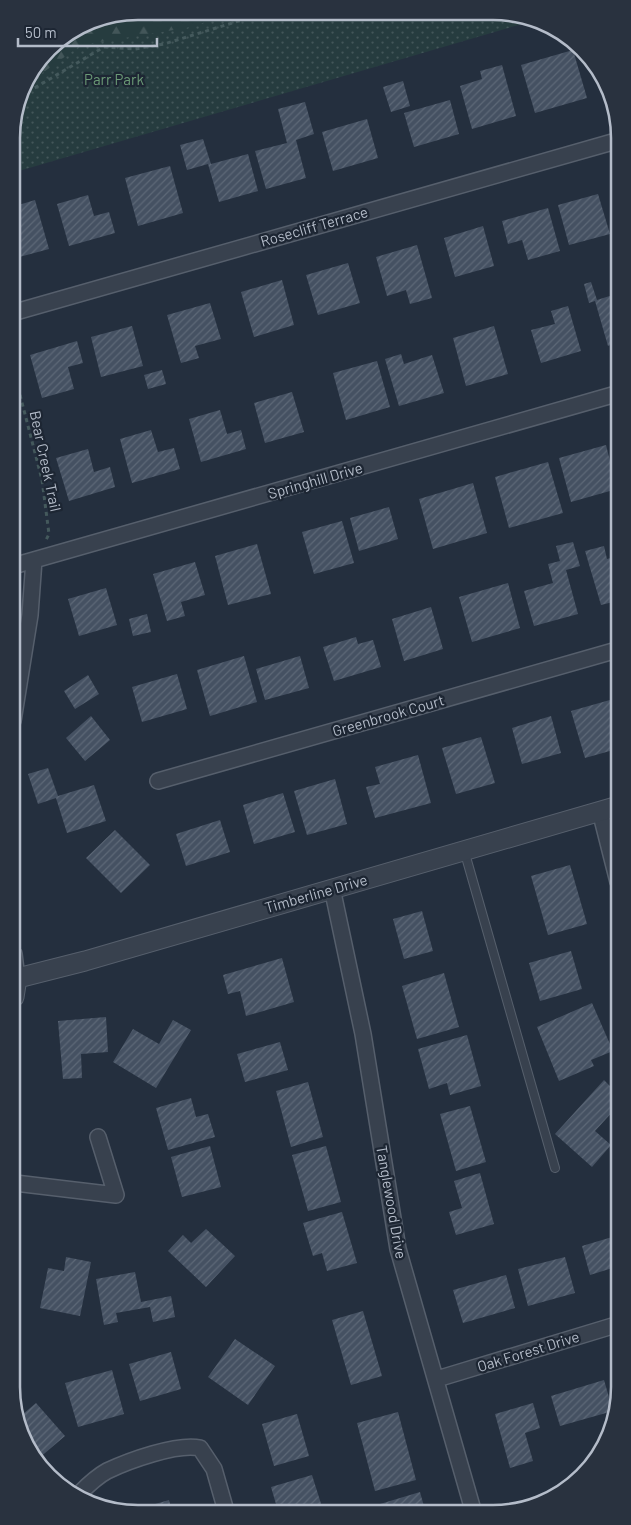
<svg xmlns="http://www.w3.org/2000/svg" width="631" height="1525" viewBox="0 0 631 1525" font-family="Barlow,sans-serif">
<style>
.grass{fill:url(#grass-dots)}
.forest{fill:url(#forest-firs)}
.building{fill:url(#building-hatch)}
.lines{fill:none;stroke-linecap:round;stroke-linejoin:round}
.service-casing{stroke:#565f6c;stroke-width:10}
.minor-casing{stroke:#565f6c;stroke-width:18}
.tertiary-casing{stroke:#565f6c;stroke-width:21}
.path{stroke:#44595c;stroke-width:3;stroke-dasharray:4 4;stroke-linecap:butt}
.service{stroke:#38414e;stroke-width:8}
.minor{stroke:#38414e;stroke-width:15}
.tertiary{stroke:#38414e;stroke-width:19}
.labels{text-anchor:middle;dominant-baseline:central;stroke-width:4.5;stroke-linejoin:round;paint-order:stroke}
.park-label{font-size:15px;fill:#6b9a76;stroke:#1d2633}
.street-label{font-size:15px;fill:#b4bcc9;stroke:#1d2633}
.rim{fill:none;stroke:#b4bcc9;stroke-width:2.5}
</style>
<defs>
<pattern id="grass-dots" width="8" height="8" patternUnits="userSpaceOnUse" patternTransform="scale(1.25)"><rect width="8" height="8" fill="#263c3f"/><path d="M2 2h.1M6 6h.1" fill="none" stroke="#435659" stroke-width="1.8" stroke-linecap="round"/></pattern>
<pattern id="forest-firs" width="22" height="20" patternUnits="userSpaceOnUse" patternTransform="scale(1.25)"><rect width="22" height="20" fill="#263c3f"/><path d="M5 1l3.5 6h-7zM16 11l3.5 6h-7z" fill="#435659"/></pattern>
<pattern id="building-hatch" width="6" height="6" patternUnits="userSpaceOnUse" patternTransform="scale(1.25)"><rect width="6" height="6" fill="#455162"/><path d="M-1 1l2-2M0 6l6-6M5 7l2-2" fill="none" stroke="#5d6877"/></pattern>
</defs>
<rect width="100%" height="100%" fill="#242f3e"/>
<!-- grass -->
<path class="grass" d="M138 11 517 14 532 21 12 173V130L24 82 54 43 90 21Z"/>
<!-- forest -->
<path class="forest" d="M138 11 239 12 186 28 81 45 23 87 24 82 54 43 90 21Z"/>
<!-- building -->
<path class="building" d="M573 50 587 98 535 113 521 65Z
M502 65 516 116 472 129 460 86 482 79 480 71Z
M595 70 606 89 608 92 601 94Z
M403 81 410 106 391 112 383 87Z
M450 100 459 134 414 147 404 113Z
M305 102 314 134 296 140 306 178 266 189 255 151 287 143 278 109Z
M367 119 378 158 333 171 322 132Z
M203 139 211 164 248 154 258 191 219 202 208 164 187 170 180 145Z
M170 166 183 213 138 226 125 178Z
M598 194 610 234 569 245 558 205Z
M88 195 94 216 109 212 115 233 69 246 57 204Z
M35 200 49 249 12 259V207Z
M548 208 560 251 528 260 522 240 508 244 502 221Z
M483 226 494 266 455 277 444 238Z
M417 245 432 298 410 304 406 290 387 296 376 257Z
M348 263 360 303 318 315 306 275Z
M282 280 294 325 254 337 241 292Z
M591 282 597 300 616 294V343L608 346 595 301 589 303 584 284Z
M210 303 221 339 195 346 199 358 181 363 167 315Z
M568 306 581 351 541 363 531 330 555 324 551 311Z
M132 326 143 366 101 377 91 337Z
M494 326 508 374 466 386 453 338Z
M77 341 83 363 68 367 74 389 42 398 30 355Z
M401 354 404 364 432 355 444 393 399 406 385 359Z
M377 361 390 407 346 420 333 373Z
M162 370 166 384 148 389 144 375Z
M292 392 304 432 265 443 254 403Z
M220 410 227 434 241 430 246 449 201 462 189 419Z
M151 430 158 452 174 448 180 469 132 483 120 439Z
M606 445 617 489 571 502 559 458Z
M88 449 94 472 110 467 115 487 69 501 56 458Z
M548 462 563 513 509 528 495 477Z
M473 483 487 533 433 549 419 499Z
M389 507 398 539 359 551 350 518Z
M342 521 354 563 314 574 302 532Z
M573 542 580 566 566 570 578 614 534 626 524 591 553 583 548 564 560 561 556 546Z
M257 544 271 594 228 605 215 556Z
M604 546 607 559 617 556V601L601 605 585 551Z
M195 562 205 595 181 602 185 616 167 621 153 574Z
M508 583 520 628 472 642 459 597Z
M106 588 117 625 79 636 68 599Z
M431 607 443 649 404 661 392 619Z
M147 614 151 632 133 636 129 619Z
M356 637 358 644 373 640 381 667 334 681 323 647Z
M244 656 257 702 210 716 197 670Z
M300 656 309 688 265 700 256 669Z
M177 674 187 709 142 722 132 687Z
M88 675 99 694 75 709 64 691Z
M617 698V749L585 758 571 711Z
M91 716 110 740 85 761 66 738Z
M551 716 561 753 522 764 512 728Z
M481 737 495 783 456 794 442 748Z
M418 755 431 803 375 818 366 787 380 784 375 767Z
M48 768 58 796 94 785 106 821 67 833 56 798 38 804 28 774Z
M335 779 347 824 307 835 294 791Z
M283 793 295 832 254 844 243 805Z
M220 820 230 852 186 866 176 834Z
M115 830 150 865 121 893 86 858Z
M570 865 587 924 548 935 531 876Z
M422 911 433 951 404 959 393 919Z
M571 951 582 989 540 1001 529 963Z
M282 958 294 1002 246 1016 240 991 228 994 223 975Z
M444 973 459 1027 417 1039 402 986Z
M592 1003 613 1051 591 1060 594 1066 559 1081 537 1027Z
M106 1017 108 1052 81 1054 82 1078 63 1079 58 1021Z
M173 1020 191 1030 156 1088 113 1062 133 1029 159 1044Z
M467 1035 481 1086 450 1095 447 1083 429 1089 418 1049Z
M280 1042 288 1070 245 1082 237 1054Z
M619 1078V1110L616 1108 595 1131 611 1145 592 1167 555 1134 604 1080 611 1087Z
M308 1082 323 1137 291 1147 276 1091Z
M191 1098 196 1117 208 1114 215 1137 168 1150 156 1108Z
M470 1106 486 1162 456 1171 440 1114Z
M210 1146 221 1187 182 1197 171 1157Z
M326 1146 341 1202 308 1211 292 1155Z
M480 1173 494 1224 456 1235 449 1212 462 1208 454 1181Z
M342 1212 357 1263 327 1271 322 1253 313 1256 303 1223Z
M206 1229 235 1256 206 1287 168 1251 183 1235 191 1243Z
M619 1235V1266L590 1275 582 1246Z
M66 1257 91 1262 80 1316 40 1308 48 1268 64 1271Z
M565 1257 575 1293 528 1306 518 1269Z
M135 1272 141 1302 171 1296 175 1317 153 1322 150 1307 116 1313 118 1322 104 1325 96 1279Z
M506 1275 515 1308 463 1323 453 1290Z
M363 1311 382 1376 351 1385 332 1320Z
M235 1339 275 1366 248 1405 208 1377Z
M171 1352 181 1389 140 1401 129 1364Z
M112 1370 124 1414 78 1427 65 1383Z
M604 1380 613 1411 560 1426 551 1396Z
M36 1403 65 1436 38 1459 16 1420Z
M533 1403 540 1428 525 1433 533 1461 510 1468 495 1414Z
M398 1412 416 1480 375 1491 357 1423Z
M297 1414 309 1456 274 1466 262 1424Z
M312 1475 323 1510 278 1511 271 1487Z
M420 1492 425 1510H382L380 1504Z
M169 1500 172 1511H131Z"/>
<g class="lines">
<defs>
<path id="service" d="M464 850 555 1168"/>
<path id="minor" d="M12 313 616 141
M13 566 616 394
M13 721 30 615 34 560
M158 781 617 650
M600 811 618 882
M332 888 363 1034 398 1249 473 1510
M14 954 17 978
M15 1183 116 1195 98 1137
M437 1379 619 1324
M80 1493C88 1485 96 1477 107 1471 128 1461 177 1443 200 1448L214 1469 226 1511"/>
<path id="tertiary" d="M14 979 85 961 618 806
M14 997 17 978"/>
</defs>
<!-- service casing -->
<use href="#service" class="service-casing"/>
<!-- minor casing -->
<use href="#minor" class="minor-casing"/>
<!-- tertiary casing -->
<use href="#tertiary" class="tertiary-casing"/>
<!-- path -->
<path class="path" d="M21 96 104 47 135 49 164 44 268 12
M12 364 42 480 49 534 46 540"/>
<!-- service -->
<use href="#service" class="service"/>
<!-- minor -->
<use href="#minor" class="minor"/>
<!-- tertiary -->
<use href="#tertiary" class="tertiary"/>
</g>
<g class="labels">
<!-- park labels -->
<g class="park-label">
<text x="114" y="79">Parr Park</text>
</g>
<!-- street labels -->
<g class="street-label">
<text transform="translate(314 226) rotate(-16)">Rosecliff Terrace</text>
<text transform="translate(46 461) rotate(78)">Bear Creek Trail</text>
<text transform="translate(315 480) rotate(-16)">Springhill Drive</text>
<text transform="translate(388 715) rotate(-16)">Greenbrook Court</text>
<text transform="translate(316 893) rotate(-16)">Timberline Drive</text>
<text transform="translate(392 1202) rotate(80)">Tanglewood Drive</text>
<text transform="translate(528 1351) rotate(-17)">Oak Forest Drive</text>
</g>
</g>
<!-- crop -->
<path d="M0 0H631V1525H0ZM138 20H493A118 118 0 0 1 611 138V1387A118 118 0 0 1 493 1505H138A118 118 0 0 1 20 1387V138A118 118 0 0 1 138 20Z" fill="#29323f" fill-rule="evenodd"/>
<path class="rim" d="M138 20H493A118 118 0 0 1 611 138V1387A118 118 0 0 1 493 1505H138A118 118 0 0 1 20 1387V138A118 118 0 0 1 138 20Z"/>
<!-- scale -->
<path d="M18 38v8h139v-8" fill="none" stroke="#b4bcc9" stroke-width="2.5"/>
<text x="25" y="38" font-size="15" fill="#b4bcc9" stroke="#1d2633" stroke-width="4" paint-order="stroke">50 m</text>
</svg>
